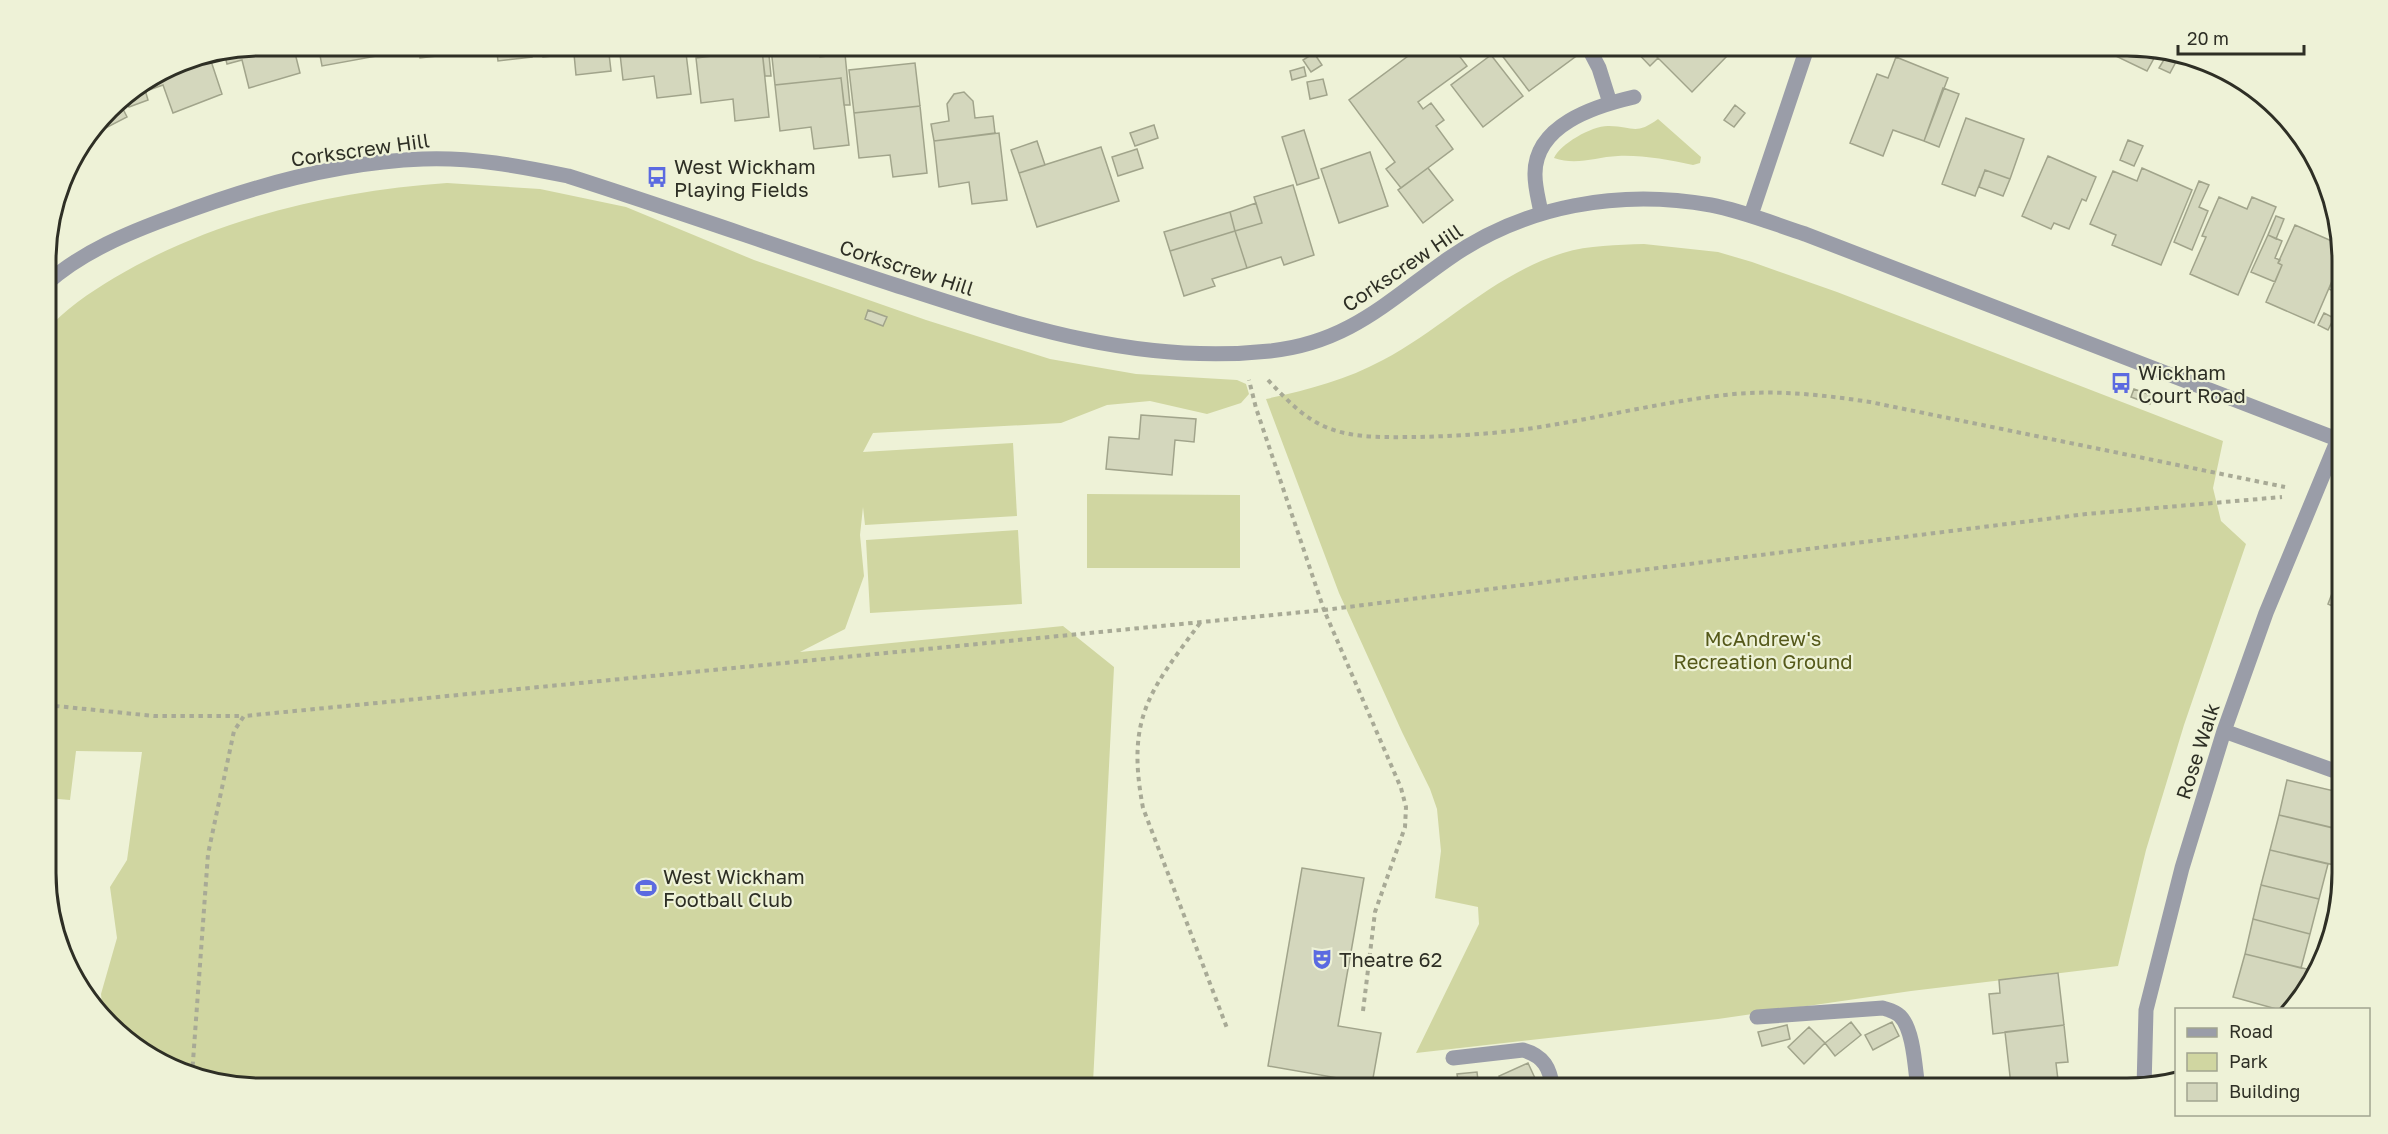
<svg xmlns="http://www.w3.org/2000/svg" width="2388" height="1134" viewBox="0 0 2388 1134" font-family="'Golos Text',sans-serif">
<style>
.green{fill:#d0d6a1}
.building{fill:#d4d7bd;stroke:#a1a48b;stroke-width:1.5}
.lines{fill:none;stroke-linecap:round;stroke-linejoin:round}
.path{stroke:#a8aa96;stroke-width:4;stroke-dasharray:4.5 4.5;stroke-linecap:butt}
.minor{stroke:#9a9da8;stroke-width:15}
.labels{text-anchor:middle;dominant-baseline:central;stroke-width:4.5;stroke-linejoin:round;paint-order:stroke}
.street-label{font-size:20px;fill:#2e2f25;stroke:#eef2d7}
.poi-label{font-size:20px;fill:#2e2f25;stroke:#eef2d7;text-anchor:start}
.park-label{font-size:20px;fill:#55591a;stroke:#eef2d7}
.rim{fill:none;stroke:#2e2f25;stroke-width:3}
</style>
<rect width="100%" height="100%" fill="#eef2d7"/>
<!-- green -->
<path class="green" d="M1658 119 1701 157 1700 163 1693 165C1669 160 1643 155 1618 156 1595 157 1577 166 1554 158 1560 144 1593 125 1609 126 1633 126 1635 136 1658 119Z
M447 183 540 189 626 207 754 260 926 320 1050 359 1136 374 1237 380 1246 384 1249 394 1241 403 1207 414 1150 401 1107 405 1061 423 873 433 863 452 1013 443 1017 516 865 525 863 507 860 535 864 576 845 629 800 652 1063 626 1114 667 1093 1083 1314 1086 1313 1089H260L177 1072 103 1016 101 994 117 938 110 887 127 860 142 752 76 751 70 800 47 798 46 331C64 310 89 293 114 278 213 219 333 191 447 183Z
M1644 244 1718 252 1752 262 1837 292 2223 441 2213 488 2221 521 2246 544 2184 725 2146 850 2118 966 1911 991 1718 1019 1416 1053 1479 924 1478 907 1435 898 1441 851 1437 809 1430 789 1402 732 1339 593 1266 399C1307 390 1346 380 1383 360 1445 327 1494 274 1563 253 1589 245 1617 245 1644 244Z
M1087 494 1240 495V568H1087Z
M1018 530 1022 604 870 613 866 540Z"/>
<!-- building -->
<path class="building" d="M260 45H293L300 73 249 88 242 60 227 64 224 52Z
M318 45H376L377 56 322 66Z
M418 45H453L454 54 420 58Z
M496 45H530L532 57 498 61Z
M542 45H608L611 71 576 75 574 54 543 57Z
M619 45H685L691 94 657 98 654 76 623 80Z
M724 45H768L771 76H765L762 50 713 55 712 46Z
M794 45H818L820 57 845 54 850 105H844L841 78 775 85 771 48Z
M1423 45H1451L1467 66 1418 102 1423 109 1431 103 1444 120 1436 126 1453 149 1401 188 1386 169 1395 162 1349 100Z
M1479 45H1492L1483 51Z
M1494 45H1572L1579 54 1529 91Z
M1604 45H1621L1612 53Z
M1630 45H1650L1648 48 1658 58 1650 66Z
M1650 45H1720L1729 54 1692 92 1648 48Z
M2103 45H2128L2158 51 2147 71 2101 49Z
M762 50 769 117 735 121 733 99 701 103 696 58Z
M1314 53 1322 65 1311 72 1303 60Z
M2168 53 2178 58 2170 73 2159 68Z
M209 55 222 94 173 113 163 85 149 90 146 81 178 61Z
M1491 55 1523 96 1483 127 1451 85Z
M1896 57 1948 78 1924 141 1893 130 1883 156 1850 143 1877 74 1888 78Z
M915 63 920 106 854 113 849 70Z
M1304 67 1306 76 1292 80 1290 71Z
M841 78 849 145 814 149 811 127 780 131 775 85Z
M1323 79 1327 95 1310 99 1307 82Z
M143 83 148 100 129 107 124 95Z
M1943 88 1959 94 1939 147 1924 141Z
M964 92 973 101 975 118 993 116 995 133 934 141 931 124 949 121 947 104 954 94Z
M118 99 127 117 98 132 96 127Z
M1735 105 1745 113 1734 127 1724 120Z
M920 106 927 173 893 177 890 155 859 158 854 113Z
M1966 118 2024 139 2010 179 1985 170 1975 196 1942 184Z
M1154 125 1158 138 1135 146 1130 133Z
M1304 130 1319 178 1297 185 1282 137Z
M999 133 1007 200 972 204 969 182 939 187 934 141Z
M2128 140 2143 146 2134 166 2120 160Z
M1037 141 1045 165 1019 173 1011 150Z
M1101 147 1119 201 1037 227 1019 173Z
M1137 149 1143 168 1118 176 1112 157Z
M1370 152 1388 206 1339 223 1321 169Z
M2048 156 2096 177 2086 201 2082 199 2069 229 2054 223 2051 229 2022 216Z
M1428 168 1453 200 1423 223 1398 190Z
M2142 168 2192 190 2161 265 2112 245 2116 235 2090 224 2113 171 2137 181Z
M1985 170 2010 179 2003 196 1979 187Z
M2199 181 2209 185 2199 207 2208 211 2192 250 2174 242Z
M1293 185 1314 255 1284 265 1281 257 1247 268 1235 231 1262 223 1254 197Z
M2219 197 2247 209 2252 197 2276 207 2238 295 2190 274 2206 237 2202 236Z
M1256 203 1262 223 1235 231 1230 212Z
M1230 212 1235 231 1170 251 1164 232Z
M2276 216 2284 219 2276 239 2268 235Z
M2295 225 2341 245V260L2314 323 2266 302 2282 265 2278 263Z
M1235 231 1247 268 1212 279 1215 286 1184 296 1170 251Z
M2268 235 2282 241 2275 258 2280 260 2278 263 2282 265 2275 282 2251 272Z
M2341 260V281L2336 292 2329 289Z
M2341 309V333L2332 329Z
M868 310 887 317 883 326 865 319Z
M2324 313 2334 318 2328 330 2318 325Z
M2134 389 2153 396 2150 404 2131 397Z
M1141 415 1196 419 1194 442 1175 440 1172 475 1106 469 1109 437 1139 439Z
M2342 567V610L2328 604Z
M2287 780 2343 793V804L2337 829 2279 815Z
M2279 815 2343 830V867L2270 850Z
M2270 850 2328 864 2319 899 2261 885Z
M1302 868 1364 878 1338 1026 1381 1033 1372 1084 1268 1066Z
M2261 885 2319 899 2310 934 2253 919Z
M2253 919 2310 934 2301 968 2245 954Z
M2245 954 2311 970 2307 988 2294 1010H2280L2233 997Z
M2058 973 2064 1025 1993 1034 1989 994 2000 993 1999 980Z
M1851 1022 1861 1035 1835 1056 1825 1043Z
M1892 1022 1899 1036 1873 1050 1865 1035Z
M1787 1025 1790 1039 1762 1046 1758 1032Z
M2064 1025 2068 1062 2056 1063 2058 1080 2011 1085 2005 1032Z
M1809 1027 1825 1043 1804 1064 1788 1047Z
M1528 1063 1540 1089H1505L1499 1076Z
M1477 1072 1479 1089H1459L1457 1074Z
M1245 1085H1275V1089H1244Z"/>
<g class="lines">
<!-- path -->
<path class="path" d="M1268 380C1286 399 1303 418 1328 428 1356 439 1389 437 1418 437 1454 436 1491 434 1527 429 1596 419 1664 401 1734 394 1779 390 1825 395 1870 402L2285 487
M1200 623C1149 692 1126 718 1143 808L1227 1028
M46 705 154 716H243
M1363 1011 1375 912 1405 827 1406 807 1401 788 1324 610 2086 514 2282 497
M192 1075 208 854 234 731 244 716 1324 610 1256 408 1249 380"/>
<!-- minor -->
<path class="minor" d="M1587 45 1599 68 1610 103
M1541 213C1539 201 1535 188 1535 175 1534 125 1595 106 1634 97
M1751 215 1808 45
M46 284C81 252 130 232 174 216 253 186 337 162 423 159 472 157 519 166 568 176 678 211 787 250 898 286 1021 326 1138 365 1270 351 1348 343 1388 301 1448 259 1525 205 1619 189 1711 205 1743 211 1774 224 1805 234L2342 441
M2224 731 2343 774
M1757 1017 1883 1008C1889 1010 1895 1011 1900 1016 1914 1030 1915 1069 1918 1089
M1453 1058 1523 1050C1544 1056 1550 1068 1553 1089
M2144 1088 2146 1010 2182 868 2224 731 2266 613 2338 439"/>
</g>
<!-- icons -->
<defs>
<symbol id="bus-bare" viewBox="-9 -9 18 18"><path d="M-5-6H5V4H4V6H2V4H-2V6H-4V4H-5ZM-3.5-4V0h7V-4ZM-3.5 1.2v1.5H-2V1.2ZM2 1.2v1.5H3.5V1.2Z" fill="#5b6ae1" stroke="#eef2d7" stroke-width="2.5" paint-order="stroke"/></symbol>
<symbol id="stadium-bare" viewBox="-9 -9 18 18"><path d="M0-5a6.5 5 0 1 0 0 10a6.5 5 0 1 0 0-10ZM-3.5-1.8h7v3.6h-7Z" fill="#5b6ae1" stroke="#eef2d7" stroke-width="2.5" paint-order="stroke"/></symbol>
<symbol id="theatre-bare" viewBox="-9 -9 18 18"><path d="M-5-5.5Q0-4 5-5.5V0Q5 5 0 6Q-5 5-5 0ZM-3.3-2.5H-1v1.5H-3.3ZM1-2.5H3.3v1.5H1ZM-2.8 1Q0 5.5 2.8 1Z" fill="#5b6ae1" stroke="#eef2d7" stroke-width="2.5" paint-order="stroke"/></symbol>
</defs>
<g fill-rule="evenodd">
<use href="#bus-bare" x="642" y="162" width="30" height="30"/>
<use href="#bus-bare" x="2106" y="368" width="30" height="30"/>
<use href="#stadium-bare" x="631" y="873" width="30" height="30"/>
<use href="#theatre-bare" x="1307" y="944" width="30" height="30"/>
</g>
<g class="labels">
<!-- street labels -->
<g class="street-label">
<text transform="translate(360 149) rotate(-8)">Corkscrew Hill</text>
<text transform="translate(907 267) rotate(18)">Corkscrew Hill</text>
<text transform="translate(1402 267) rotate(-34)">Corkscrew Hill</text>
<text transform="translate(2197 751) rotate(-72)">Rose Walk</text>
</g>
<!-- poi labels -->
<g class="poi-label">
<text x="674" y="166">West Wickham<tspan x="674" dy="23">Playing Fields</tspan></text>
<text x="2138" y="372">Wickham<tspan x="2138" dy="23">Court Road</tspan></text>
<text x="663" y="876">West Wickham<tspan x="663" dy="23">Football Club</tspan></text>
<text x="1339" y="959">Theatre 62</text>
</g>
<!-- park labels -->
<g class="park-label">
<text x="1763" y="638">McAndrew's<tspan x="1763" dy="23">Recreation Ground</tspan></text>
</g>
</g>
<!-- crop -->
<path d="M0 0H2388V1134H0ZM261 56H2127A205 205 0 0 1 2332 261V873A205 205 0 0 1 2127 1078H261A205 205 0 0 1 56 873V261A205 205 0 0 1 261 56Z" fill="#eef2d7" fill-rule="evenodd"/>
<path class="rim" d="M261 56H2127A205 205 0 0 1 2332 261V873A205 205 0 0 1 2127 1078H261A205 205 0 0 1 56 873V261A205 205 0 0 1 261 56Z"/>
<!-- legend -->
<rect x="2175" y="1008" width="195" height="108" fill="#eef2d7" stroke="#a1a490" stroke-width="1.5"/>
<rect x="2187" y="1028" width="30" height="9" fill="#9a9da8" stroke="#a1a490" stroke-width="1.5"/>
<text x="2229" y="1038" font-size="18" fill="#2e2f25">Road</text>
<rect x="2187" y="1053" width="30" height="18" fill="#d0d6a1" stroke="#a1a490" stroke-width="1.5"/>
<text x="2229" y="1068" font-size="18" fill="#2e2f25">Park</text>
<rect x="2187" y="1083" width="30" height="18" fill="#d4d7bd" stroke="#a1a490" stroke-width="1.5"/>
<text x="2229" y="1098" font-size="18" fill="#2e2f25">Building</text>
<!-- scale -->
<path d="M2178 45v9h126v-9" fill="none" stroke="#2e2f25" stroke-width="3"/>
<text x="2187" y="45" font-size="18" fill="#2e2f25" stroke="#eef2d7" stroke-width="4.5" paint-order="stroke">20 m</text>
</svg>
